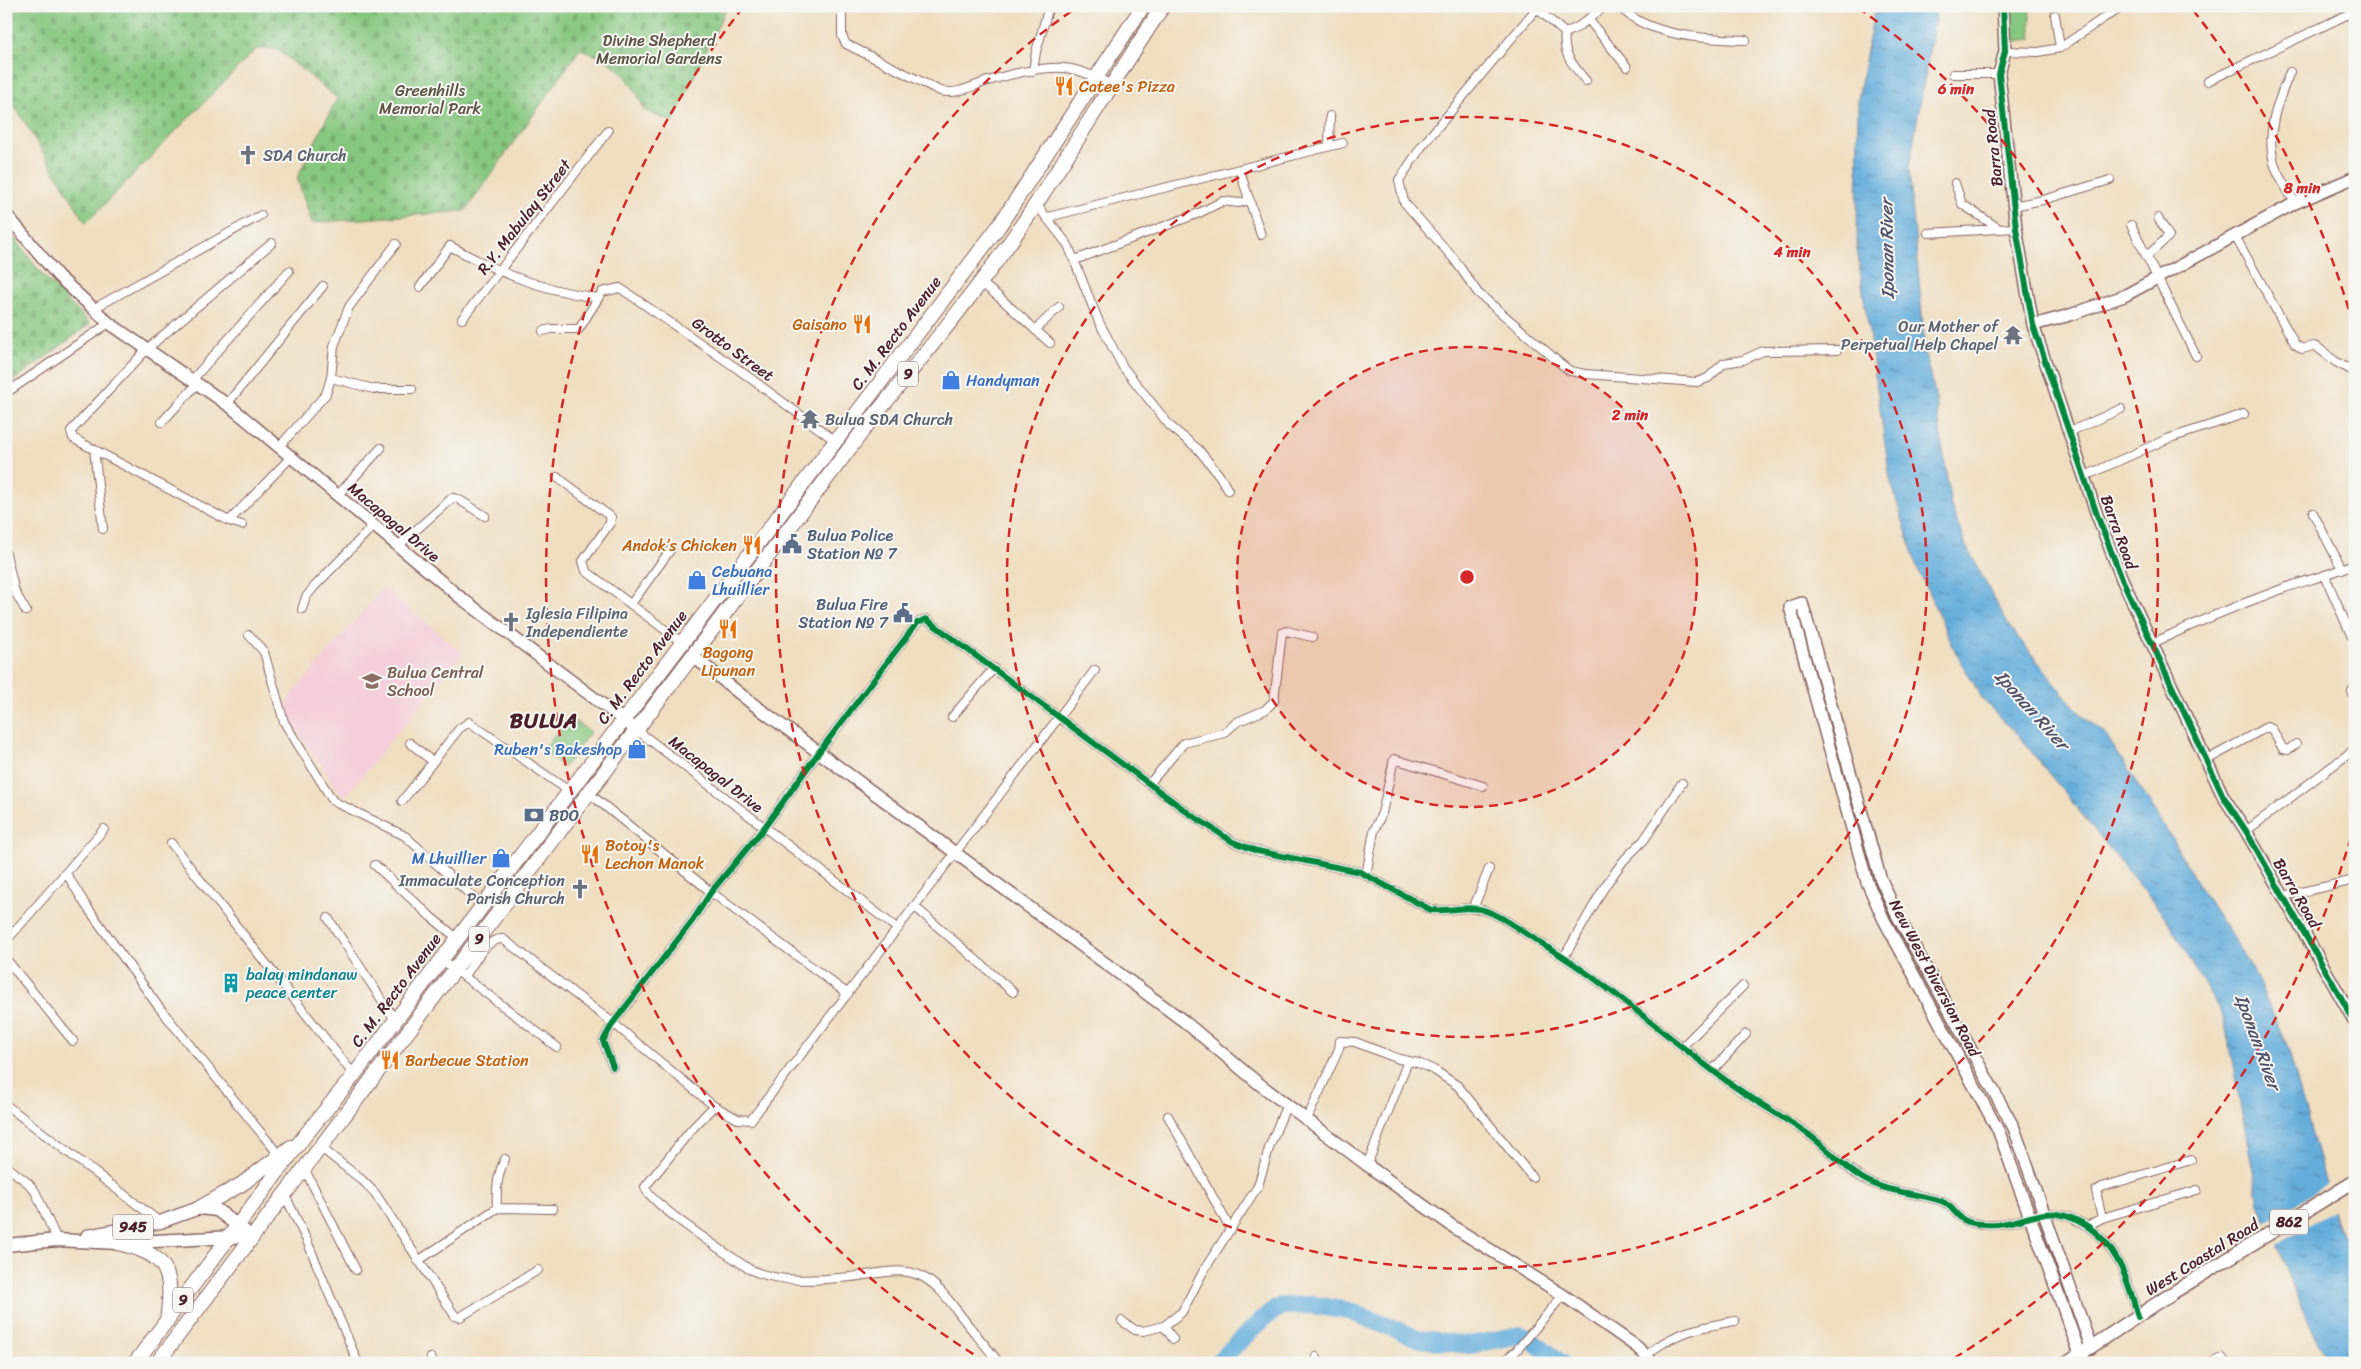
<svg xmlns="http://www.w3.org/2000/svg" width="2361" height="1369" viewBox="0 0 2361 1369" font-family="Sriracha,sans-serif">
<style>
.built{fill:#f5cfdb}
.cemetery{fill:url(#cemetery-stones);stroke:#687456}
.green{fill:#87c880;stroke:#687456}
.water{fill:url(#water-ripples);stroke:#566683}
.pier{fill:#f0dec0}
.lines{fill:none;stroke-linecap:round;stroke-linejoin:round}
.river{stroke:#63addb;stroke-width:18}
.street-casing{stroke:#84625f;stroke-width:10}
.secondary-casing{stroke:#84625f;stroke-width:14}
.primary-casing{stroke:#84625f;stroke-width:15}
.highway-casing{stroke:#84625f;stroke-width:16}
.street{stroke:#fff;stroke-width:8}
.secondary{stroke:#fff;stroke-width:11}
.primary{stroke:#fff;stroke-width:12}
.highway{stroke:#fff;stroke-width:14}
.cycleway-casing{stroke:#f6f6f2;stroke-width:9}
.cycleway{stroke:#00873e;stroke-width:6}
.ring{fill:none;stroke:#d62828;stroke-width:2.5;stroke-dasharray:9 6}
.labels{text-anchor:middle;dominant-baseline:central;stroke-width:4;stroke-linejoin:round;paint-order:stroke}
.shield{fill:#f6f6f2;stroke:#7e6067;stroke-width:1}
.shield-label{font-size:15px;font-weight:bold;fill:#4a1f2b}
.park-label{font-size:16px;fill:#5c5244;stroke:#f6f6f2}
.food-label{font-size:16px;fill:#c56008;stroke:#f6f6f2;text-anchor:start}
.street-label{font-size:16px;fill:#4a1f2b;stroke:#f6f6f2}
.worship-label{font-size:16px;fill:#5b616d;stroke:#f6f6f2;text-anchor:start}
.shop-label{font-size:16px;fill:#366cbe;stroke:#f6f6f2;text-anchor:start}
.service-label{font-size:16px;fill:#4e5e75;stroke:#f6f6f2;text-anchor:start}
.education-label{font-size:16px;fill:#785e54;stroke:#f6f6f2;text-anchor:start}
.culture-label{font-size:16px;fill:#0d838f;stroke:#f6f6f2;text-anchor:start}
.water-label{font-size:18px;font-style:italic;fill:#535169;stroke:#f6f6f2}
.district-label{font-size:21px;font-weight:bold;letter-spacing:1px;fill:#4a1f2b;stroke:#f6f6f2}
.centre{fill:#d62828;stroke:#f6f6f2;stroke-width:2.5}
.ring-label{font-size:15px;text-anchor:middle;font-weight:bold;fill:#d62828;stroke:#f6f6f2;stroke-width:4;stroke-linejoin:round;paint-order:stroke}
</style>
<defs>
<pattern id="cemetery-stones" width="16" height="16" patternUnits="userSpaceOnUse" patternTransform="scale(1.25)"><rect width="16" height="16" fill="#87c880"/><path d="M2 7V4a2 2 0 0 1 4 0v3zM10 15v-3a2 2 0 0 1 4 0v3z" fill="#76ab6f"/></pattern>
<pattern id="water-ripples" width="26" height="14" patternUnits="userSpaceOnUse" patternTransform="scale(1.25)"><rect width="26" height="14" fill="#63addb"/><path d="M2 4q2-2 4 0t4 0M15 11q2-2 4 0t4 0" fill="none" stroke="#548cb2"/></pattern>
</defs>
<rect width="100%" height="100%" fill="#f6f6f2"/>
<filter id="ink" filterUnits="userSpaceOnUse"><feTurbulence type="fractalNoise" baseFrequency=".02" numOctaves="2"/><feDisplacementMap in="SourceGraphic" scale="10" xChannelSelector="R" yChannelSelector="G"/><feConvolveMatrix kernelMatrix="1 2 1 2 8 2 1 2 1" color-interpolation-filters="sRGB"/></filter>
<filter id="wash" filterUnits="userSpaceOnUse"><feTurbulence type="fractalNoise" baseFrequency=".0096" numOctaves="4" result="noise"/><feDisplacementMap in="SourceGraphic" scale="20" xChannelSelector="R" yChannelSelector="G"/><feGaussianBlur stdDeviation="1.12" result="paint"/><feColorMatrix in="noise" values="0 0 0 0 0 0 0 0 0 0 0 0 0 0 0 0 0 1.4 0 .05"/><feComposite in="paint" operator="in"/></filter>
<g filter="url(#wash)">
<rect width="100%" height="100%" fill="#f0dec0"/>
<!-- built -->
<path class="built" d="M383 588 463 653 344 798 281 708Z"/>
<!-- cemetery -->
<path class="cemetery" d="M6 6H727L673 122 645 111C630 75 617 62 580 49L465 211 312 223 297 178 337 98 277 49H256L86 223 16 108 6 102Z
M6 227 40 272 90 324 6 386Z"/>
<!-- green -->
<path class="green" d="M2004 6H2029L2032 39 2007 42Z
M569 717 590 732 564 767 542 751Z"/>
<!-- water -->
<path class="water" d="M1875 6H1937L1909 168 1926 359 1935 394 1951 506 1966 546 2009 626 2067 698 2086 719 2104 732 2167 830 2198 885 2252 967 2288 1048 2338 1227 2355 1261V1363H2329L2309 1324 2259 1203 2224 1019 2166 918 2021 739 1983 700 1956 653 1917 567 1890 479 1857 249 1858 99Z"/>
<!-- pier -->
<path class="pier" d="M2329 1183 2336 1208 2274 1246 2265 1223Z"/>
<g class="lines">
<!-- river -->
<path class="river" d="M1217 1363 1265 1317 1281 1306 1313 1305 1349 1311 1420 1339 1470 1345 1520 1335 1529 1338 1561 1363"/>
</g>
</g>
<g filter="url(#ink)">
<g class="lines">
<defs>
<path id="street" d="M842 6V36L846 44 940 91C959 95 971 86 988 81 1011 74 1048 64 1071 69 1085 71 1098 79 1111 84
M1534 6 1565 33 1578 27 1605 6
M1619 6C1648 37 1706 39 1746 40
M1536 9 1422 146 1399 180 1404 202 1454 259 1478 293 1561 364 1570 371 1585 374 1697 382 1708 378 1724 363 1743 360 1763 351 1837 350
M2055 15 2060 48
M1588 19 1627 67
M1565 33C1562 54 1573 65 1586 81
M2005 51 2038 52 2060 48 2105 17 2125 6
M1033 71 1036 52 1049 6
M2290 72C2277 103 2264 136 2276 169 2281 181 2289 192 2295 203
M1953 74H1999
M2208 81 2355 11
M1329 145 1330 116
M1239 169 1261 235
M1955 183 1962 204 1998 228
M1036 204 1068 245 1099 322 1123 367 1170 426 1198 449 1219 475 1228 490
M2013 206 2043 200 2110 180
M1048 217 1343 143
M2131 225 2196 356
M1928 233 2016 228
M2235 236 2295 344 2302 349 2314 346 2317 347 2336 362 2355 372
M2146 257 2169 236 2158 218
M1075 260 1199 213 1223 201 1239 203 1250 200
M980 282 999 297 1050 343
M420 287 450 246C501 274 539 289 597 298
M93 309 261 215
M462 319 608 131
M1035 330 1059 307
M543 331 551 329H579L602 292 620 288 735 367 837 442
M331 378 374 389H412
M193 379 289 271
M6 393 109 323
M227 404 323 286
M162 422 198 383
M2069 432 2121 409
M279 447 326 394 331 378 334 346 349 307 396 244
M94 449 103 529
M2085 476 2167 439 2244 414
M557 477 611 517 610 523 583 561 586 571 683 643
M337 496 381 448
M2313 513 2342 569
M229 521 291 457
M242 525 229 521 78 441 73 438 71 431 148 348 272 243
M397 547 452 498 458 499 485 516
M6 554 15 592 26 611
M2325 576 2351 635
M631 604 671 549
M302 609 306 597 314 587 373 526
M249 635 264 652 284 722 333 801 405 836 482 905
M2153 643C2195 623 2238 605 2282 589 2306 580 2331 575 2355 563
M2355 686 2352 691 2355 700
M952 717 994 668
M638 731 898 929
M410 743 432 761
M2205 761 2267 727 2272 729 2283 749 2288 750 2296 744
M1149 784 1184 743 1224 733 1237 722 1265 710 1274 701 1282 633 1287 631 1312 637
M590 794 711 892 848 994
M402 801 459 729 469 722 569 791
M2246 831 2355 749
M171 843 354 1075
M375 865 431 917 457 938
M66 873 85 904 158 1006 279 1155
M1366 876 1374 831 1382 813 1394 759 1483 786
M2283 896 2355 880
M914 906 1013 992
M1473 909 1489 869
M328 918 395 1020
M6 941 104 829
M1564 957 1605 886 1624 860 1644 840 1682 783
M6 959 73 1041
M441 959 557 1047
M465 976C474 964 485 938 503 939L613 1023 714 1106 738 1119 751 1120 1095 670
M1683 1046 1743 986
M613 1067 603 1041 613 1023 693 920 711 892 764 828 819 752 917 623 926 619 1190 814 1233 842 1257 851 1360 872 1431 910C1448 912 1467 905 1483 910 1504 916 1528 936 1547 947 1612 986 1667 1038 1728 1082 1754 1101 1782 1116 1808 1134 1827 1148 1842 1166 1862 1178 1886 1193 1915 1192 1941 1201 1952 1205 1955 1215 1964 1220 1969 1223 1979 1224 1985 1224 2008 1226 2024 1217 2045 1214 2058 1212 2071 1217 2082 1223 2117 1243 2128 1280 2138 1317
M1713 1070 1746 1034
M6 1105 160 1222
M714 1106 691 1130 645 1187C648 1203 731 1256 749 1269 780 1284 818 1280 851 1277 875 1275 901 1265 923 1277 941 1287 952 1305 965 1321 976 1335 988 1348 999 1363
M1168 1116 1231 1230
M1307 1119 1339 1049 1340 1041 1355 1042 1399 1059 1418 1063 1434 1070 1458 1086 1532 1177
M320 1147 362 1180 375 1193 455 1316 460 1317 538 1270
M1367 1165 1408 1061
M6 1166 28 1183 35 1191 57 1240
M304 1168 356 1270
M284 1193 307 1241 358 1363
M497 1208C496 1190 497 1175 505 1159
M2102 1218 2096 1191 2102 1187 2191 1160
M2087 1226 2102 1218 2197 1190
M418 1261 497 1208 553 1209
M1122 1321 1135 1330 1143 1331 1164 1326 1182 1312 1204 1270 1258 1186 1270 1145 1287 1104
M1164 1326 1173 1339
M1646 1356C1672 1332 1702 1327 1735 1321
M1316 1357 1322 1363
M431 1358 433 1363
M1502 1363 1517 1350 1563 1295
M2210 1363 2222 1358 2226 1363"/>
<path id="secondary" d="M2003 6 2005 51 1999 74 2016 228 2033 325 2097 515 2122 579 2223 796 2246 831 2355 1022
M6 214 58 276 109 323 231 407 461 598 638 731
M2033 325 2070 315 2124 296 2295 203 2355 177
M694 657 749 701 1185 1022 1258 1083 1367 1165 1455 1228 1563 1295 1637 1347 1653 1363
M2080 1354 1999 1132 1884 920 1867 882 1790 607 1802 603 1880 877 1896 913 2014 1128 2091 1347"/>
<path id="primary" d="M87 1236 160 1222 199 1208 217 1210 246 1232
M6 1245 57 1240 117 1243 251 1236
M2067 1363 2174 1292 2355 1181"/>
<path id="highway" d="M199 1208 242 1184 291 1147
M117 1243C168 1254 174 1271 167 1321
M135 1363 303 1138 354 1075 999 226 1143 6
M157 1363 871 420C928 350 987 279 1036 204 1079 138 1120 71 1163 6"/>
</defs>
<!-- street casing -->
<use href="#street" class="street-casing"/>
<!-- secondary casing -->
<use href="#secondary" class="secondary-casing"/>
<!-- primary casing -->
<use href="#primary" class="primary-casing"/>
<!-- highway casing -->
<use href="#highway" class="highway-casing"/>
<!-- street -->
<use href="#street" class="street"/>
<!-- secondary -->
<use href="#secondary" class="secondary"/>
<!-- primary -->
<use href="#primary" class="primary"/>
<!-- highway -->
<use href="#highway" class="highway"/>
<defs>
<path id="cycleway" d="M2003 6 2005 51 1999 74 2016 228 2033 325 2097 515 2122 579 2223 796 2246 831 2355 1022
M613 1067 603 1041 613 1023 693 920 711 892 764 828 819 752 917 623 926 619 1190 814 1233 842 1257 851 1360 872 1431 910C1448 912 1467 905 1483 910 1504 916 1528 936 1547 947 1612 986 1667 1038 1728 1082 1754 1101 1782 1116 1808 1134 1827 1148 1842 1166 1862 1178 1886 1193 1915 1192 1941 1201 1952 1205 1955 1215 1964 1220 1969 1223 1979 1224 1985 1224 2008 1226 2024 1217 2045 1214 2058 1212 2071 1217 2082 1223 2117 1243 2128 1280 2138 1317"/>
</defs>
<!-- cycleway casing -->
<use href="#cycleway" class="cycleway-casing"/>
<!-- cycleway -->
<use href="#cycleway" class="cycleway"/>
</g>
</g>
<!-- distance rings -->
<circle cx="1467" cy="577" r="230" fill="#d62828" fill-opacity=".12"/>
<g class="ring">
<circle cx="1467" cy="577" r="230"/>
<circle cx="1467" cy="577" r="460"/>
<path d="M1858 8A691 691 0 1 1 1076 8"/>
<path d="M2355 823A921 921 0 0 1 1948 1362M986 1362A921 921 0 0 1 741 10M2193 10A921 921 0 0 1 2355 331"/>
</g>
<!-- icons -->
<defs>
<symbol id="restaurant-bare" viewBox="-9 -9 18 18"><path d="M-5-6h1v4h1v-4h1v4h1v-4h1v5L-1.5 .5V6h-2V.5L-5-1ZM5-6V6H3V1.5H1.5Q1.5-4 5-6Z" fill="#e8710a" stroke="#f6f6f2" stroke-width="2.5" paint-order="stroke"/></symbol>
<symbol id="church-bare" viewBox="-9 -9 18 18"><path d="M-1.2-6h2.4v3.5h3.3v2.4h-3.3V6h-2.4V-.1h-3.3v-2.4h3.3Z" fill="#6b7280" stroke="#f6f6f2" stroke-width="2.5" paint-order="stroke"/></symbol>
<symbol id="temple-bare" viewBox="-9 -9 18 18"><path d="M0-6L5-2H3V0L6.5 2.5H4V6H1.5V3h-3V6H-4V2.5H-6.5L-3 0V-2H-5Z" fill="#6b7280" stroke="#f6f6f2" stroke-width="2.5" paint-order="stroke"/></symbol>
<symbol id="shop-bare" viewBox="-9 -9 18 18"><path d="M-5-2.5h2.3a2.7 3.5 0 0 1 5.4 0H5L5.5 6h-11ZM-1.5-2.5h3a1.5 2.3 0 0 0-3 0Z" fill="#3f7fe0" stroke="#f6f6f2" stroke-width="2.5" paint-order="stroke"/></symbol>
<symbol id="civic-bare" viewBox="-9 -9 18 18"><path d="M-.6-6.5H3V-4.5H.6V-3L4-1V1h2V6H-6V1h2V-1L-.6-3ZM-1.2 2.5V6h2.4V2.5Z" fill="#5c6f8a" stroke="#f6f6f2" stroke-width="2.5" paint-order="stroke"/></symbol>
<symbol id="school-bare" viewBox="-9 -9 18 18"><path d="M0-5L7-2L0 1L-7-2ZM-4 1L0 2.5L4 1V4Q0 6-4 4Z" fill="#8d6e63" stroke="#f6f6f2" stroke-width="2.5" paint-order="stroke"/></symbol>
<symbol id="bank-bare" viewBox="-9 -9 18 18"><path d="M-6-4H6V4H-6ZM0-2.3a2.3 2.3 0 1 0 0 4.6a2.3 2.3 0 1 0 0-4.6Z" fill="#5c6f8a" stroke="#f6f6f2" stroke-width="2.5" paint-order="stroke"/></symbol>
<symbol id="building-bare" viewBox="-9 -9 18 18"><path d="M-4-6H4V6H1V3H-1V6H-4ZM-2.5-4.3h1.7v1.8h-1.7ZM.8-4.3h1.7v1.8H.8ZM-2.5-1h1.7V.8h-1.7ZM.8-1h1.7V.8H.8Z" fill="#0f9aa8" stroke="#f6f6f2" stroke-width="2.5" paint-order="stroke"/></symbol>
</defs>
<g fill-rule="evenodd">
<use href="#restaurant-bare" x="1050" y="72" width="28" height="28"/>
<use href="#church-bare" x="234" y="141" width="28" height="28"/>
<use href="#restaurant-bare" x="848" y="310" width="28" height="28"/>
<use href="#temple-bare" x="1999" y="321" width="28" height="28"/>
<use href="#shop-bare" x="937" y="366" width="28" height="28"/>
<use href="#temple-bare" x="796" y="405" width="28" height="28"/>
<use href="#civic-bare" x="778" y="530" width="28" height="28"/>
<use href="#restaurant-bare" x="738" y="531" width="28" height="28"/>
<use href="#shop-bare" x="683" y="566" width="28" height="28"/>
<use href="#civic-bare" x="889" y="599" width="28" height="28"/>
<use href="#church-bare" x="497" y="608" width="28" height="28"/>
<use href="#restaurant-bare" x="714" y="615" width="28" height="28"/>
<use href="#school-bare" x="358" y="667" width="28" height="28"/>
<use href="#shop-bare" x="623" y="735" width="28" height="28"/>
<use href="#bank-bare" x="520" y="801" width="28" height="28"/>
<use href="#restaurant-bare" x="576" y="840" width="28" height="28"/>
<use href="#shop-bare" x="487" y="844" width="28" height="28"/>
<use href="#church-bare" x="566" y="875" width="28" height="28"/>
<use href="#building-bare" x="217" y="969" width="28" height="28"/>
<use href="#restaurant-bare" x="376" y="1046" width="28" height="28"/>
</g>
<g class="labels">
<!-- shield labels -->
<g class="shield">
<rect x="898" y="361.5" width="20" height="25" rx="4"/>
<rect x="469" y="926.5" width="20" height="25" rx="4"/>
<rect x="2270" y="1209.5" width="38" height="25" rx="4"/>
<rect x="113" y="1214.5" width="40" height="25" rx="4"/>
<rect x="173" y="1287.5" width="20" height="25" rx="4"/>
</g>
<g class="shield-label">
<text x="908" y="374">9</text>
<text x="479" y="939">9</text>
<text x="2289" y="1222">862</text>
<text x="133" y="1227">945</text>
<text x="183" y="1300">9</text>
</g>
<!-- park labels -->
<g class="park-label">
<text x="659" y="40">Divine Shepherd<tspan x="659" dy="18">Memorial Gardens</tspan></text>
<text x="430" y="90">Greenhills<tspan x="430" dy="18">Memorial Park</tspan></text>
</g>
<!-- food labels -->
<g class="food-label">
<text x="1079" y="86">Catee's Pizza</text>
<text x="847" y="324" text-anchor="end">Gaisano</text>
<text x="737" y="545" text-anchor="end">Andok’s Chicken</text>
<text x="728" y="652" text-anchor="middle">Bagong<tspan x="728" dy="18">Lipunan</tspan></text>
<text x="605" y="845">Botoy's<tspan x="605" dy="18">Lechon Manok</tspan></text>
<text x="405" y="1060">Barbecue Station</text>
</g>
<!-- street labels -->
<g class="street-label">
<text transform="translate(1993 148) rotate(-96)">Barra Road</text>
<text transform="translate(524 217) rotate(-52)">R.Y. Mabulay Street</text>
<text transform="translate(896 333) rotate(-53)">C. M. Recto Avenue</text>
<text transform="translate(733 349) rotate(36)">Grotto Street</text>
<text transform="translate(394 522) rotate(40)">Macapagal Drive</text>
<text transform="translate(2119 532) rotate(70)">Barra Road</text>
<text transform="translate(642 667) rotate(-53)">C. M. Recto Avenue</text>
<text transform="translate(716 774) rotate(38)">Macapagal Drive</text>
<text transform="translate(2297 893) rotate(60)">Barra Road</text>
<text transform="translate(1935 978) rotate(62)">New West Diversion Road</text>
<text transform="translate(396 990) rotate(-53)">C. M. Recto Avenue</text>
<text transform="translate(2202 1257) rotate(-32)">West Coastal Road</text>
</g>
<!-- worship labels -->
<g class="worship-label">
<text x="263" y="155">SDA Church</text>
<text x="1998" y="326" text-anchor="end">Our Mother of<tspan x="1998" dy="18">Perpetual Help Chapel</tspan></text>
<text x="825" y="419">Bulua SDA Church</text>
<text x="526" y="613">Iglesia Filipina<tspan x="526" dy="18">Independiente</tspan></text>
<text x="565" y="880" text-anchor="end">Immaculate Conception<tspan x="565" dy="18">Parish Church</tspan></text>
</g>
<!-- shop labels -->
<g class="shop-label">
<text x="966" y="380">Handyman</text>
<text x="712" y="571">Cebuana<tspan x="712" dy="18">Lhuillier</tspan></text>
<text x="622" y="749" text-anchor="end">Ruben's Bakeshop</text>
<text x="486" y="858" text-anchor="end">M Lhuillier</text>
</g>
<!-- service labels -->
<g class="service-label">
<text x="807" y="535">Bulua Police<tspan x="807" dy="18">Station № 7</tspan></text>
<text x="888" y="604" text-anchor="end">Bulua Fire<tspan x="888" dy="18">Station № 7</tspan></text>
<text x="549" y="815">BDO</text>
</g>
<!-- education labels -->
<g class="education-label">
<text x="387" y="672">Bulua Central<tspan x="387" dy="18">School</tspan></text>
</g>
<!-- culture labels -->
<g class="culture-label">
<text x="246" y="974">balay mindanaw<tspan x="246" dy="18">peace center</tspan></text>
</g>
<!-- water labels -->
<g class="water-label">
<text transform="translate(1887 249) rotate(-91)">Iponan River</text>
<text transform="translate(2032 710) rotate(48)">Iponan River</text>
<text transform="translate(2258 1042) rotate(70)">Iponan River</text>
</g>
<!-- district labels -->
<g class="district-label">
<text x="544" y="721">BULUA</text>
</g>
</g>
<circle cx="1467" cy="577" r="8" class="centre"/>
<g class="ring-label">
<text x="1956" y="94">6 min</text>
<text x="2302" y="193">8 min</text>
<text x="1792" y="257">4 min</text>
<text x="1630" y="420">2 min</text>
</g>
<!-- margin -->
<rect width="2361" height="1369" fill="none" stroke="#f6f6f2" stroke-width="25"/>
</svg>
